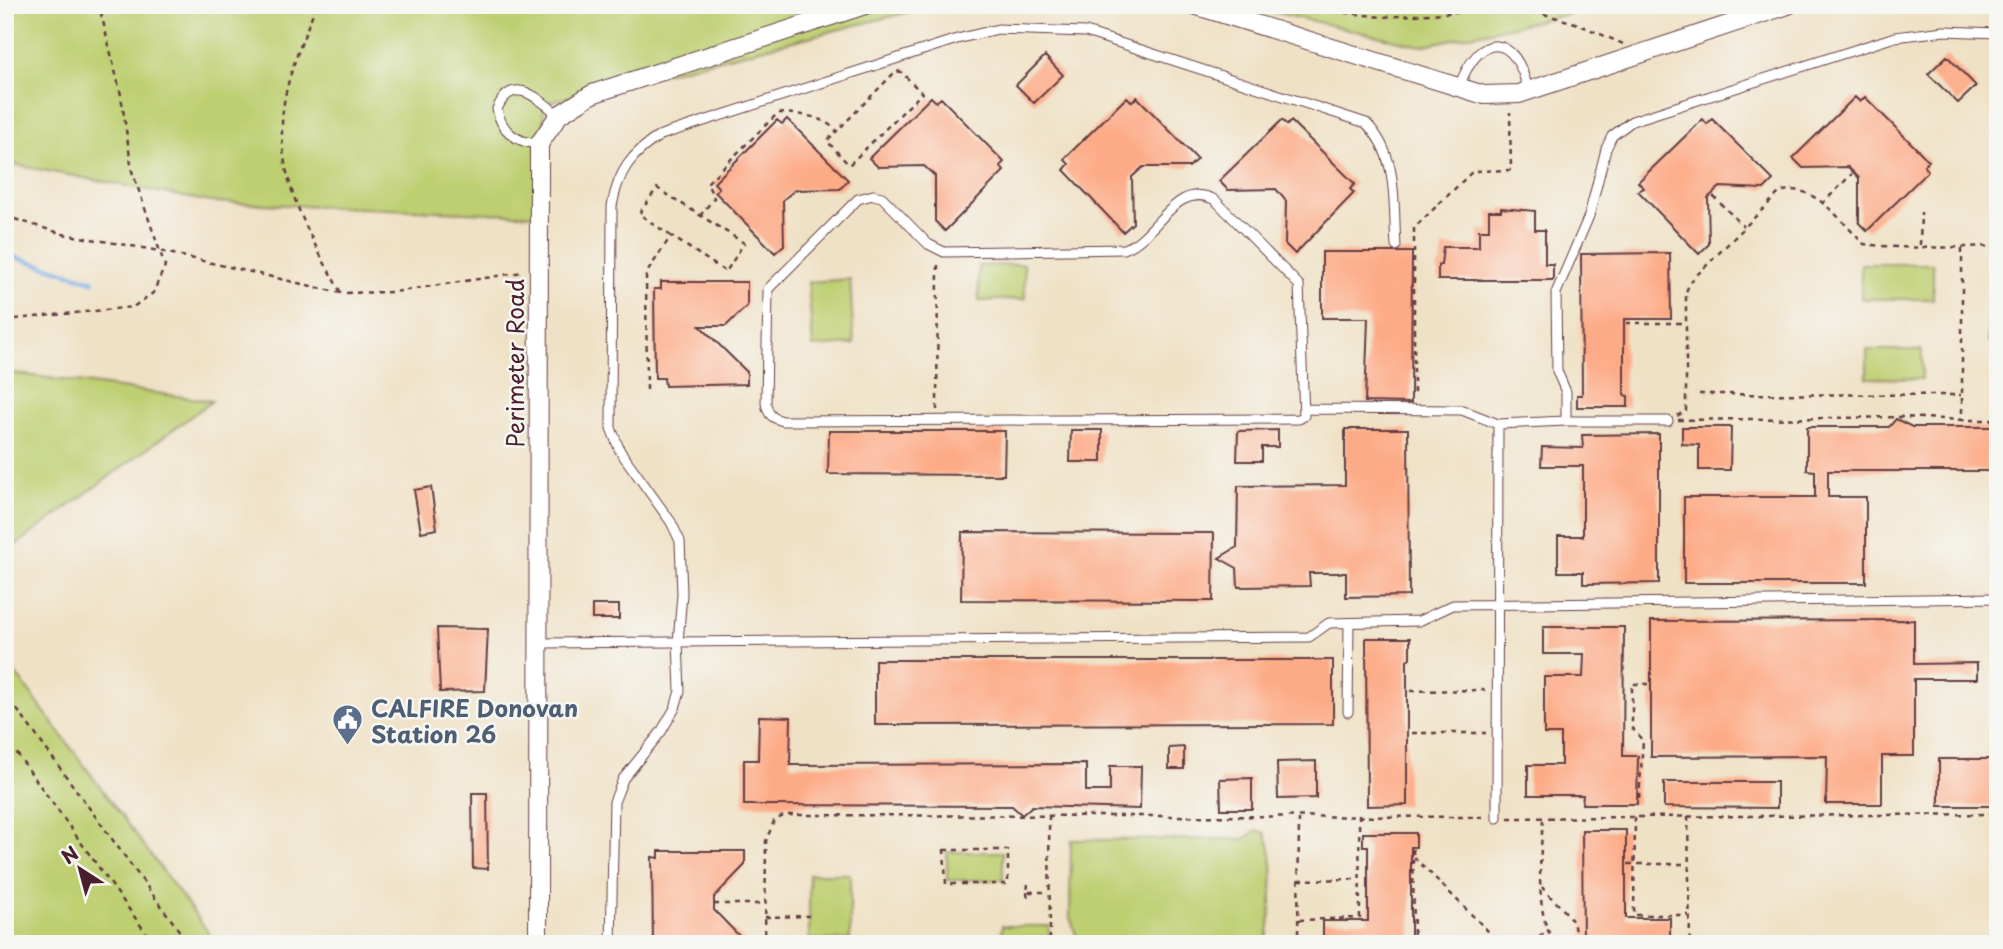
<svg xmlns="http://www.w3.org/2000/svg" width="2003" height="949" viewBox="0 0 2003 949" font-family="'Playpen Sans',sans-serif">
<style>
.green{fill:#becf71;stroke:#84774e;stroke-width:2}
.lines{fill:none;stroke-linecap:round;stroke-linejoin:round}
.stream{stroke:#78ace5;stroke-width:4.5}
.building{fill:#fdab87}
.service-casing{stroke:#633c42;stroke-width:11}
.minor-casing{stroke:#633c42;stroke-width:20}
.path{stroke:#633c42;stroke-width:2.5;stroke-dasharray:5 5;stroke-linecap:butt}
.service{stroke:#fff;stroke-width:9}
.minor{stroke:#fff;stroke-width:18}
.labels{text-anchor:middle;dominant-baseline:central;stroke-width:5;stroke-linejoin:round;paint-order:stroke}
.street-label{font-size:23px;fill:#4a1f2b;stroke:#f6f6f2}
.service-label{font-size:23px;font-weight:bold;fill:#4e5e75;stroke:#f6f6f2;text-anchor:start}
</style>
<rect width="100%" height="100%" fill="#f6f6f2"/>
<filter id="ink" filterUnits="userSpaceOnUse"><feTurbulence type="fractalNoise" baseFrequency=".0143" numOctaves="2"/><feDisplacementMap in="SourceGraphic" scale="14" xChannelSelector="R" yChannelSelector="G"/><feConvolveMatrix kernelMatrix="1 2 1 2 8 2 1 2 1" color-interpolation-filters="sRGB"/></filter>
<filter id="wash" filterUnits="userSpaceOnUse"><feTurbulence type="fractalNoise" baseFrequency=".00686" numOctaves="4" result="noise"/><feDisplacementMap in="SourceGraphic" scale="28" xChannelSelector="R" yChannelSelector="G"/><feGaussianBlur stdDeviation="1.57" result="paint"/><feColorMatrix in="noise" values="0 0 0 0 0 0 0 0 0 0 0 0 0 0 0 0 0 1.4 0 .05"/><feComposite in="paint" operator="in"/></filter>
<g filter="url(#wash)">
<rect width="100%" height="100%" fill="#efe1c5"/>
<!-- green -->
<path class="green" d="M5 5H937L544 103 539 215 211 202 5 163Z
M1243 5H1610L1421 46Z
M1990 258H1998V342L1988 341Z
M1024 264 1025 299 979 301 978 266Z
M1861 264H1933V299H1861Z
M850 279 854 344 813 347 808 282Z
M1867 350H1922V379L1867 378Z
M5 372 212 401 5 553Z
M5 659 217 944H5Z
M1256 831 1264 832C1279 856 1270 916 1267 944H1079L1070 917 1071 840 1244 839Z
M947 852H1003V880H947Z
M809 874H850V940H809Z
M1002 926H1049V944H1001Z"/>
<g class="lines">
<!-- stream -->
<path class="stream" d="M5 254 93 281"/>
</g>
<g id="blocks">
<!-- building -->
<path class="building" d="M1045 56 1063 75 1034 103 1016 85Z
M1947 56 1976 86 1958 103 1928 74Z
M931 97 936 102 941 98 1004 162 1000 166 1004 171 945 231 935 221V176L924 166 878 167 869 158Z
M1127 97 1132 102 1137 97 1197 159 1189 167H1143L1132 177 1133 223 1123 232 1064 170 1069 164 1064 159Z
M1855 97 1860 102 1865 97 1929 161 1924 166 1928 171 1867 231 1859 223V178L1848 167 1803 168 1793 158Z
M787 119 848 180 840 189 795 190 783 200 784 245 775 253 715 192 719 188 714 183 777 120 782 124Z
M1703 119 1707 124 1712 119 1773 180 1764 189 1720 187 1708 198 1709 244 1699 254 1638 191 1644 188 1638 182Z
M1282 120 1287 125 1291 121 1355 184 1350 189 1354 193 1295 254 1285 244 1286 201 1276 189 1228 190 1219 181Z
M1501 208 1535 211V230H1545V264H1553V280H1438V265H1441L1443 247H1479V230H1489V211H1501Z
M1322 252H1412L1411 403 1365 402 1368 318H1322Z
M1670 253 1671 319H1624V395L1628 396V407H1577V395H1582L1581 254Z
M661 282H747V306L726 326H700L747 372V384L665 386 664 378H655L654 289H661Z
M1896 419 1912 427H1998V471H1828V497H1866V583H1684V497H1815V471L1807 470V427H1889Z
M1682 427H1731L1730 470H1699V445L1682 444Z
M1345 429H1408L1409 596 1346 597V573H1309L1310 586 1238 587 1237 568 1219 558 1237 547 1238 486 1345 485Z
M1071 430H1102V462H1070Z
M1278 430V447H1262V461H1237L1238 431Z
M829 431H1005L1004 475 828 474Z
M1659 434V583L1583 584V572H1558V536H1583V466H1541L1542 447 1583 448 1582 435Z
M431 487 437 529 421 532 414 490Z
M962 532 1214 533 1213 601 961 600Z
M592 605H619V619H592Z
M1914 620V664L1977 663V679H1914V756H1882V804H1826L1827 756 1651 757V621Z
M1543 627H1624L1623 756H1638L1637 804H1582L1583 795H1528V765H1561V734H1544V677H1583L1584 654H1543Z
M437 628 488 629 485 691 440 692Z
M1366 638H1410V658L1407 660V805L1367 806Z
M875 660H1333V724L875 725Z
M759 716 791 717 790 765 1086 764V791H1110V766H1141L1140 809 1032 806 1022 815 1012 806 744 805V760H758Z
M1184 747V769H1169V748Z
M1939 759H1998V806H1939Z
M1316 761V798L1278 799 1277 762Z
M1252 778V809H1221L1220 779Z
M1664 782H1777V808L1664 807Z
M472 793H487L488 869 473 868Z
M1582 830H1626V918H1670V944H1583Z
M1363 833H1416V847H1411V944H1323V921H1368V846H1363Z
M659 851H745V865L714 897V910L747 944H653L652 857 659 858Z"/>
</g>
</g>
<g filter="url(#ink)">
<use href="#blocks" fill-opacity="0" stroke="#633c42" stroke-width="2"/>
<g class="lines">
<defs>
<path id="service" d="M1459 87C1479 31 1516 32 1528 91
M539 144C517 143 501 131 497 109 513 73 538 99 559 115
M873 195 882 197 928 244 944 252 1124 249C1157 238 1175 179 1215 200L1299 285 1304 416 1299 419 783 421C772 418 768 415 766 403L768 289 858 199Z
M1304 409 1462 410 1498 424
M1566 421H1668
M538 643 1309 637 1329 623 1419 621 1453 605 1998 598
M1348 712 1349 623
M1497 818 1498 424 1566 421V392L1557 371 1556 293 1589 216 1606 149 1612 136 1632 121 1895 37 1944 31 1998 33
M611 944 614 802 623 779 661 732 675 708 680 691 678 642 682 594 680 541 671 522 620 451 611 428 612 206C618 172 631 153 661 135L957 39 998 29 1086 32 1366 123C1399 156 1393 202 1396 246"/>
<path id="minor" d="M1194 5 1484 95 1519 94 1788 5
M538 944 539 144 559 115 592 94 865 5"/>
</defs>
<!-- service casing -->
<use href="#service" class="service-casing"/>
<!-- minor casing -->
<use href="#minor" class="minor-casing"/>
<!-- path -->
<path class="path" d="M316 5C305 35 291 66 285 97 271 171 307 231 341 293
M1316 5 1339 12 1382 17 1523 8 1575 23 1623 44
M1713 196 1743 226
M1822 204 1852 174
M5 216 63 234 160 251 341 293 394 292 523 272
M700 216 714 198 707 183 778 113C800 114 821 115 837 131L827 141 849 165 922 93 901 72 896 71 837 131
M1920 245 1921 212
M1962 248V420H1998
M5 320 133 307 153 293 165 266 132 171 121 95 99 5
M1626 323H1686
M647 390 646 274 671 236 726 272 744 243 657 188 639 214 671 236
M1414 393V228L1473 171 1511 170 1510 112
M1699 394 1961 395
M937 410 938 263
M1677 416 1686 411V292L1690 282 1780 192C1813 180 1843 224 1864 244 1908 250 1955 247 1998 246
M1678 420 1903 417 1962 420
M1411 691 1485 690
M5 693 189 944
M1412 733H1486
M5 737 154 944
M1639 798 1643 741 1632 728V684H1648
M1049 815 1050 944
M1688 816 1690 944
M1635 817 1634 915H1689
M1508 818 1998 814
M1413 849 1414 944
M944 850H1008V884H946Z
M1414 857 1501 944
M1628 864H1688
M1299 880 1359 879
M1028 884 1027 892H1049
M1542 887C1553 903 1594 928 1563 943L1553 939C1534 914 1541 850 1543 819
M1027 892 1028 901
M714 904H763
M765 917 809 916
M1299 920 1360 918 1359 815
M765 944 766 841 774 821 785 815 1487 817
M1298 944 1299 815
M1521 944 1547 932"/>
<!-- service -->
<use href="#service" class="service"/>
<!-- minor -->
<use href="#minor" class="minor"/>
</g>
</g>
<!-- icons -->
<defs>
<symbol id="civic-pin" viewBox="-11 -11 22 30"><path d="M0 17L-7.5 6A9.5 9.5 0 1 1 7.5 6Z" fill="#5c6f8a" stroke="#f6f6f2"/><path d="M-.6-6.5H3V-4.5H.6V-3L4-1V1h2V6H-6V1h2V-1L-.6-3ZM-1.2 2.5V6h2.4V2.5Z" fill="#fff"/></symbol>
</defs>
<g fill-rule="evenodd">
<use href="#civic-pin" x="330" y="702" width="35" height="47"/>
</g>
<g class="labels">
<!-- street labels -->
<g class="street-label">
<text transform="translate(514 363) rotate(-90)">Perimeter Road</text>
</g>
<!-- service labels -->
<g class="service-label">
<text x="371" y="707">CALFIRE Donovan<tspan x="371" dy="26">Station 26</tspan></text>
</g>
</g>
<!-- margin -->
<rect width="2003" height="949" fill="none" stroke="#f6f6f2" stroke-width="28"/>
<!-- north arrow -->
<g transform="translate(80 869) rotate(324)" stroke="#f6f6f2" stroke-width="5" paint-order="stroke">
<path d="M0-5L12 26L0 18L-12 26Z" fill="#4a1f2b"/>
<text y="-10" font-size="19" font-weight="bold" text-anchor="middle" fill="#4a1f2b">N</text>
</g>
</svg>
